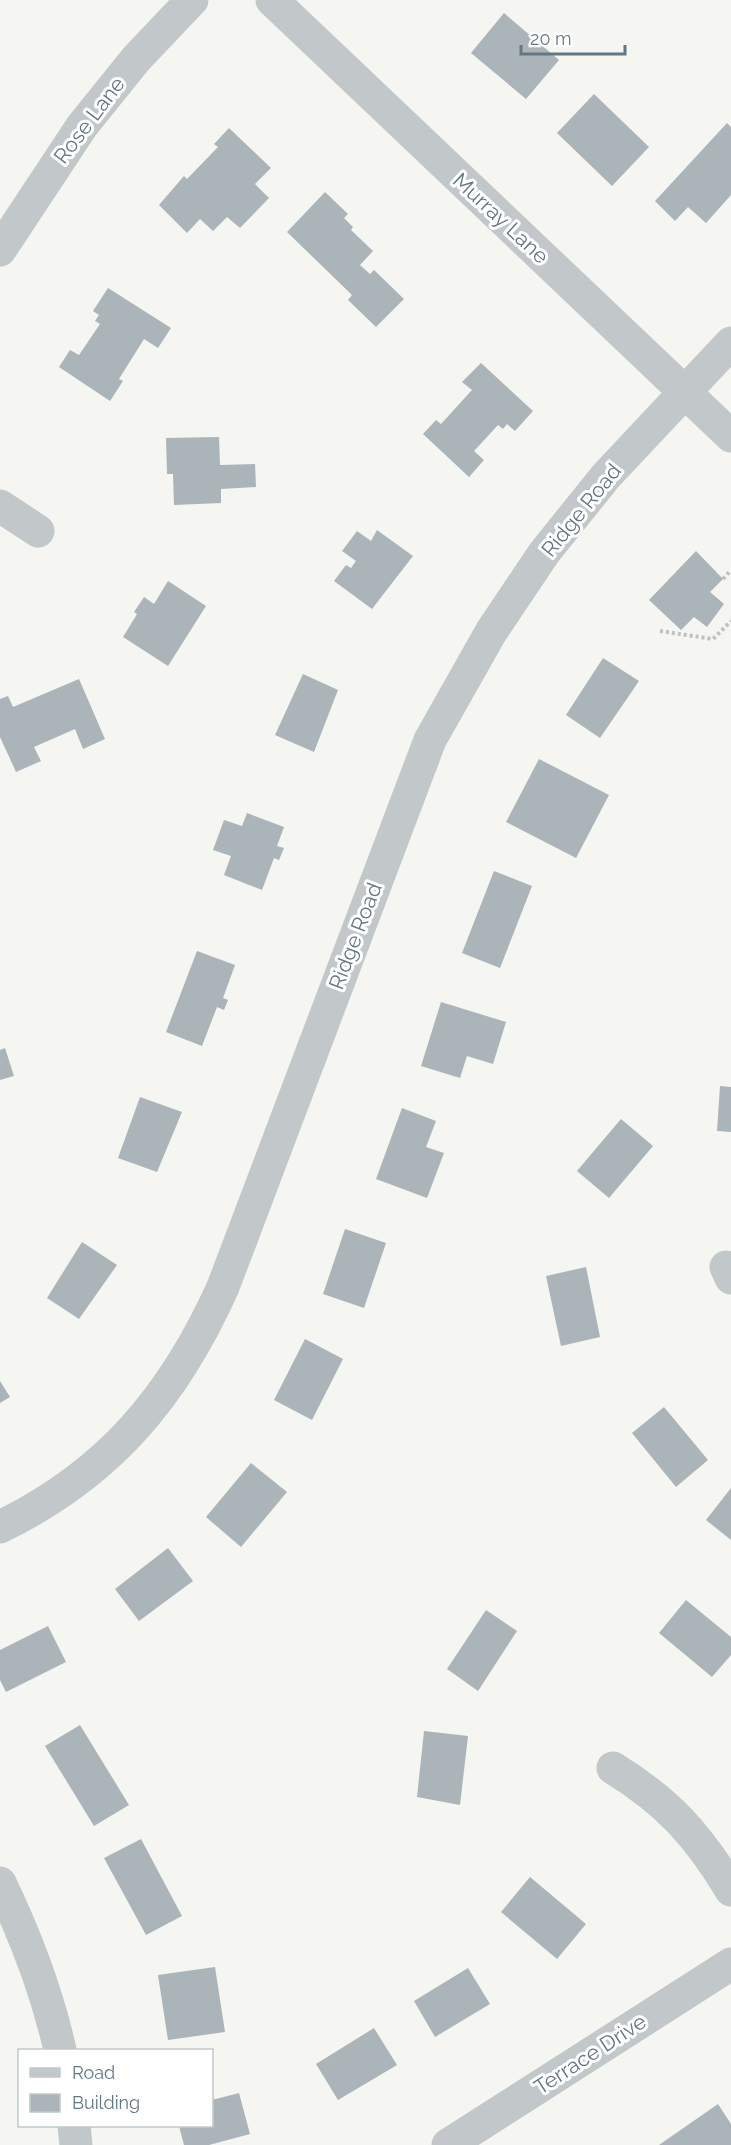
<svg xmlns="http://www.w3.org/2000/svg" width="731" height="2145" viewBox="0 0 731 2145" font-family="Raleway,sans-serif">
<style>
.building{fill:#abb4b8}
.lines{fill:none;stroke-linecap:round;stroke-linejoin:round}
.path{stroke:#bec0c2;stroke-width:4;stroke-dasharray:3 3;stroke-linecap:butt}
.street{stroke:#c2c7c9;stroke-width:33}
.labels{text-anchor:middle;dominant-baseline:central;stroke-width:6;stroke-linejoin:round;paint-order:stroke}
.street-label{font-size:21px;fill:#627784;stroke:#fff}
</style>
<rect width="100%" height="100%" fill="#f5f5f1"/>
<!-- building -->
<path class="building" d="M504 13 559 60 526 99 471 53Z
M594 94 649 147 612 186 557 133Z
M727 123 731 127V195L706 223 688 207 675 221 655 201Z
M229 128 271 168 255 184 269 198 240 228 227 217 213 231 200 219 187 233 159 205 184 176 187 179 218 147 214 144Z
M325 192 348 214 344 218 353 227 351 230 373 251 360 265 370 274 374 270 404 299 376 327 348 300 352 295 287 232Z
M108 288 171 328 158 348 144 339 119 379 123 381 110 401 59 367 70 350 79 355 100 324 95 321 99 315 93 311Z
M481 363 533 411 515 431 507 424 503 429 498 425 474 451 484 460 469 477 423 434 436 420 441 424 472 390 462 382Z
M219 437 220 465 255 464 256 487 221 489V503L174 505 173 474H167L166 438Z
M377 530 413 556 372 609 334 581 346 565 351 568 356 561 342 551 357 531 371 541Z
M696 551 723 579 710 592 724 604 707 627 694 617 681 630 649 600Z
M168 581 206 606 168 666 123 637 137 614 134 612 144 597 154 604Z
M603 658 639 681 600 738 566 715Z
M303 674 338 690 314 752 275 735Z
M79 679 105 739 83 749 75 729 34 747 41 761 16 772 0 737V699L8 696 13 707Z
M539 759 609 795 576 858 506 822Z
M247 813 284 827 277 846 284 848 279 860 274 858 262 890 224 875 231 856 213 850 224 820 242 826Z
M494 871 532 886 500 968 462 953Z
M197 951 235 965 223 998 228 1000 224 1010 217 1007 202 1046 166 1032Z
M441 1002 506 1022 493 1064 467 1056 460 1078 421 1066Z
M5 1048 14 1076 0 1080V1050Z
M720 1086 731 1087V1132L717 1131Z
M140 1097 182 1112 157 1172 118 1158Z
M402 1108 436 1121 426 1147 444 1153 427 1198 376 1179Z
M621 1119 653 1146 609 1198 577 1171Z
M345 1229 386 1243 364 1308 323 1294Z
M82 1242 117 1265 79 1319 47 1298Z
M586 1267 600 1337 561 1346 546 1276Z
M305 1339 343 1359 312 1420 274 1400Z
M0 1381 10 1397 0 1403Z
M664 1407 708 1460 676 1487 632 1433Z
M251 1463 287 1492 241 1547 206 1517Z
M731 1488V1540L706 1520Z
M168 1548 193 1581 139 1621 115 1589Z
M686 1600 731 1637V1655L712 1677 659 1633Z
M486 1610 517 1631 478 1691 447 1669Z
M48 1626 66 1662 6 1692 0 1680V1650Z
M80 1725 129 1805 94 1826 45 1746Z
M424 1731 468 1736 460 1805 417 1797Z
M141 1839 182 1916 146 1935 104 1858Z
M530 1877 586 1924 557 1959 501 1912Z
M215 1967 225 2032 168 2040 158 1975Z
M468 1968 490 2004 435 2037 414 2001Z
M374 2028 397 2065 338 2100 316 2064Z
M239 2093 250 2134 209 2145H184L179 2126H212V2100Z
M718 2104 731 2124V2145H659Z"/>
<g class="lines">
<!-- path -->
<path class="path" d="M723 579 731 570
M660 631 713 639 731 621"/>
<!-- street -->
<path class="street" d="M272 0 731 436
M0 250 82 126 136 59 192 0
M0 506 38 531
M726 1267 731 1278
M0 1527C109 1474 174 1396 223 1287L430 740 491 632 544 553 606 476 731 343
M613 1768C668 1802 698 1835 731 1890
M0 1883C26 1937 47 1992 60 2050
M74 2126 76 2145
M448 2145 731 1964"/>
</g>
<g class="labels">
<!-- street labels -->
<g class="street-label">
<text transform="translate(89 120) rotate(-53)">Rose Lane</text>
<text transform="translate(501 218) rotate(43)">Murray Lane</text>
<text transform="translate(581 510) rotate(-51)">Ridge Road</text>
<text transform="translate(355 936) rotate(-69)">Ridge Road</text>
<text transform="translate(590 2054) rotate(-33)">Terrace Drive</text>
</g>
</g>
<!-- legend -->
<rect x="18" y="2049" width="195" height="78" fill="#ffffff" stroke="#c0c9ce" stroke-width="1.5"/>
<rect x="30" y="2068" width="30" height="9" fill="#c2c7c9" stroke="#c0c9ce" stroke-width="1.5"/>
<text x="72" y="2079" font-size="18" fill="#627784">Road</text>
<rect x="30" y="2094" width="30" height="18" fill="#abb4b8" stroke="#c0c9ce" stroke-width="1.5"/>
<text x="72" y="2109" font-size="18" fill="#627784">Building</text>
<!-- scale -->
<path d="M521 45v9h104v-9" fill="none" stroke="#627784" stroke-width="3"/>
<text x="530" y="45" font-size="18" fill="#627784" stroke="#ffffff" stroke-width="4.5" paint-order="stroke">20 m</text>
</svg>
